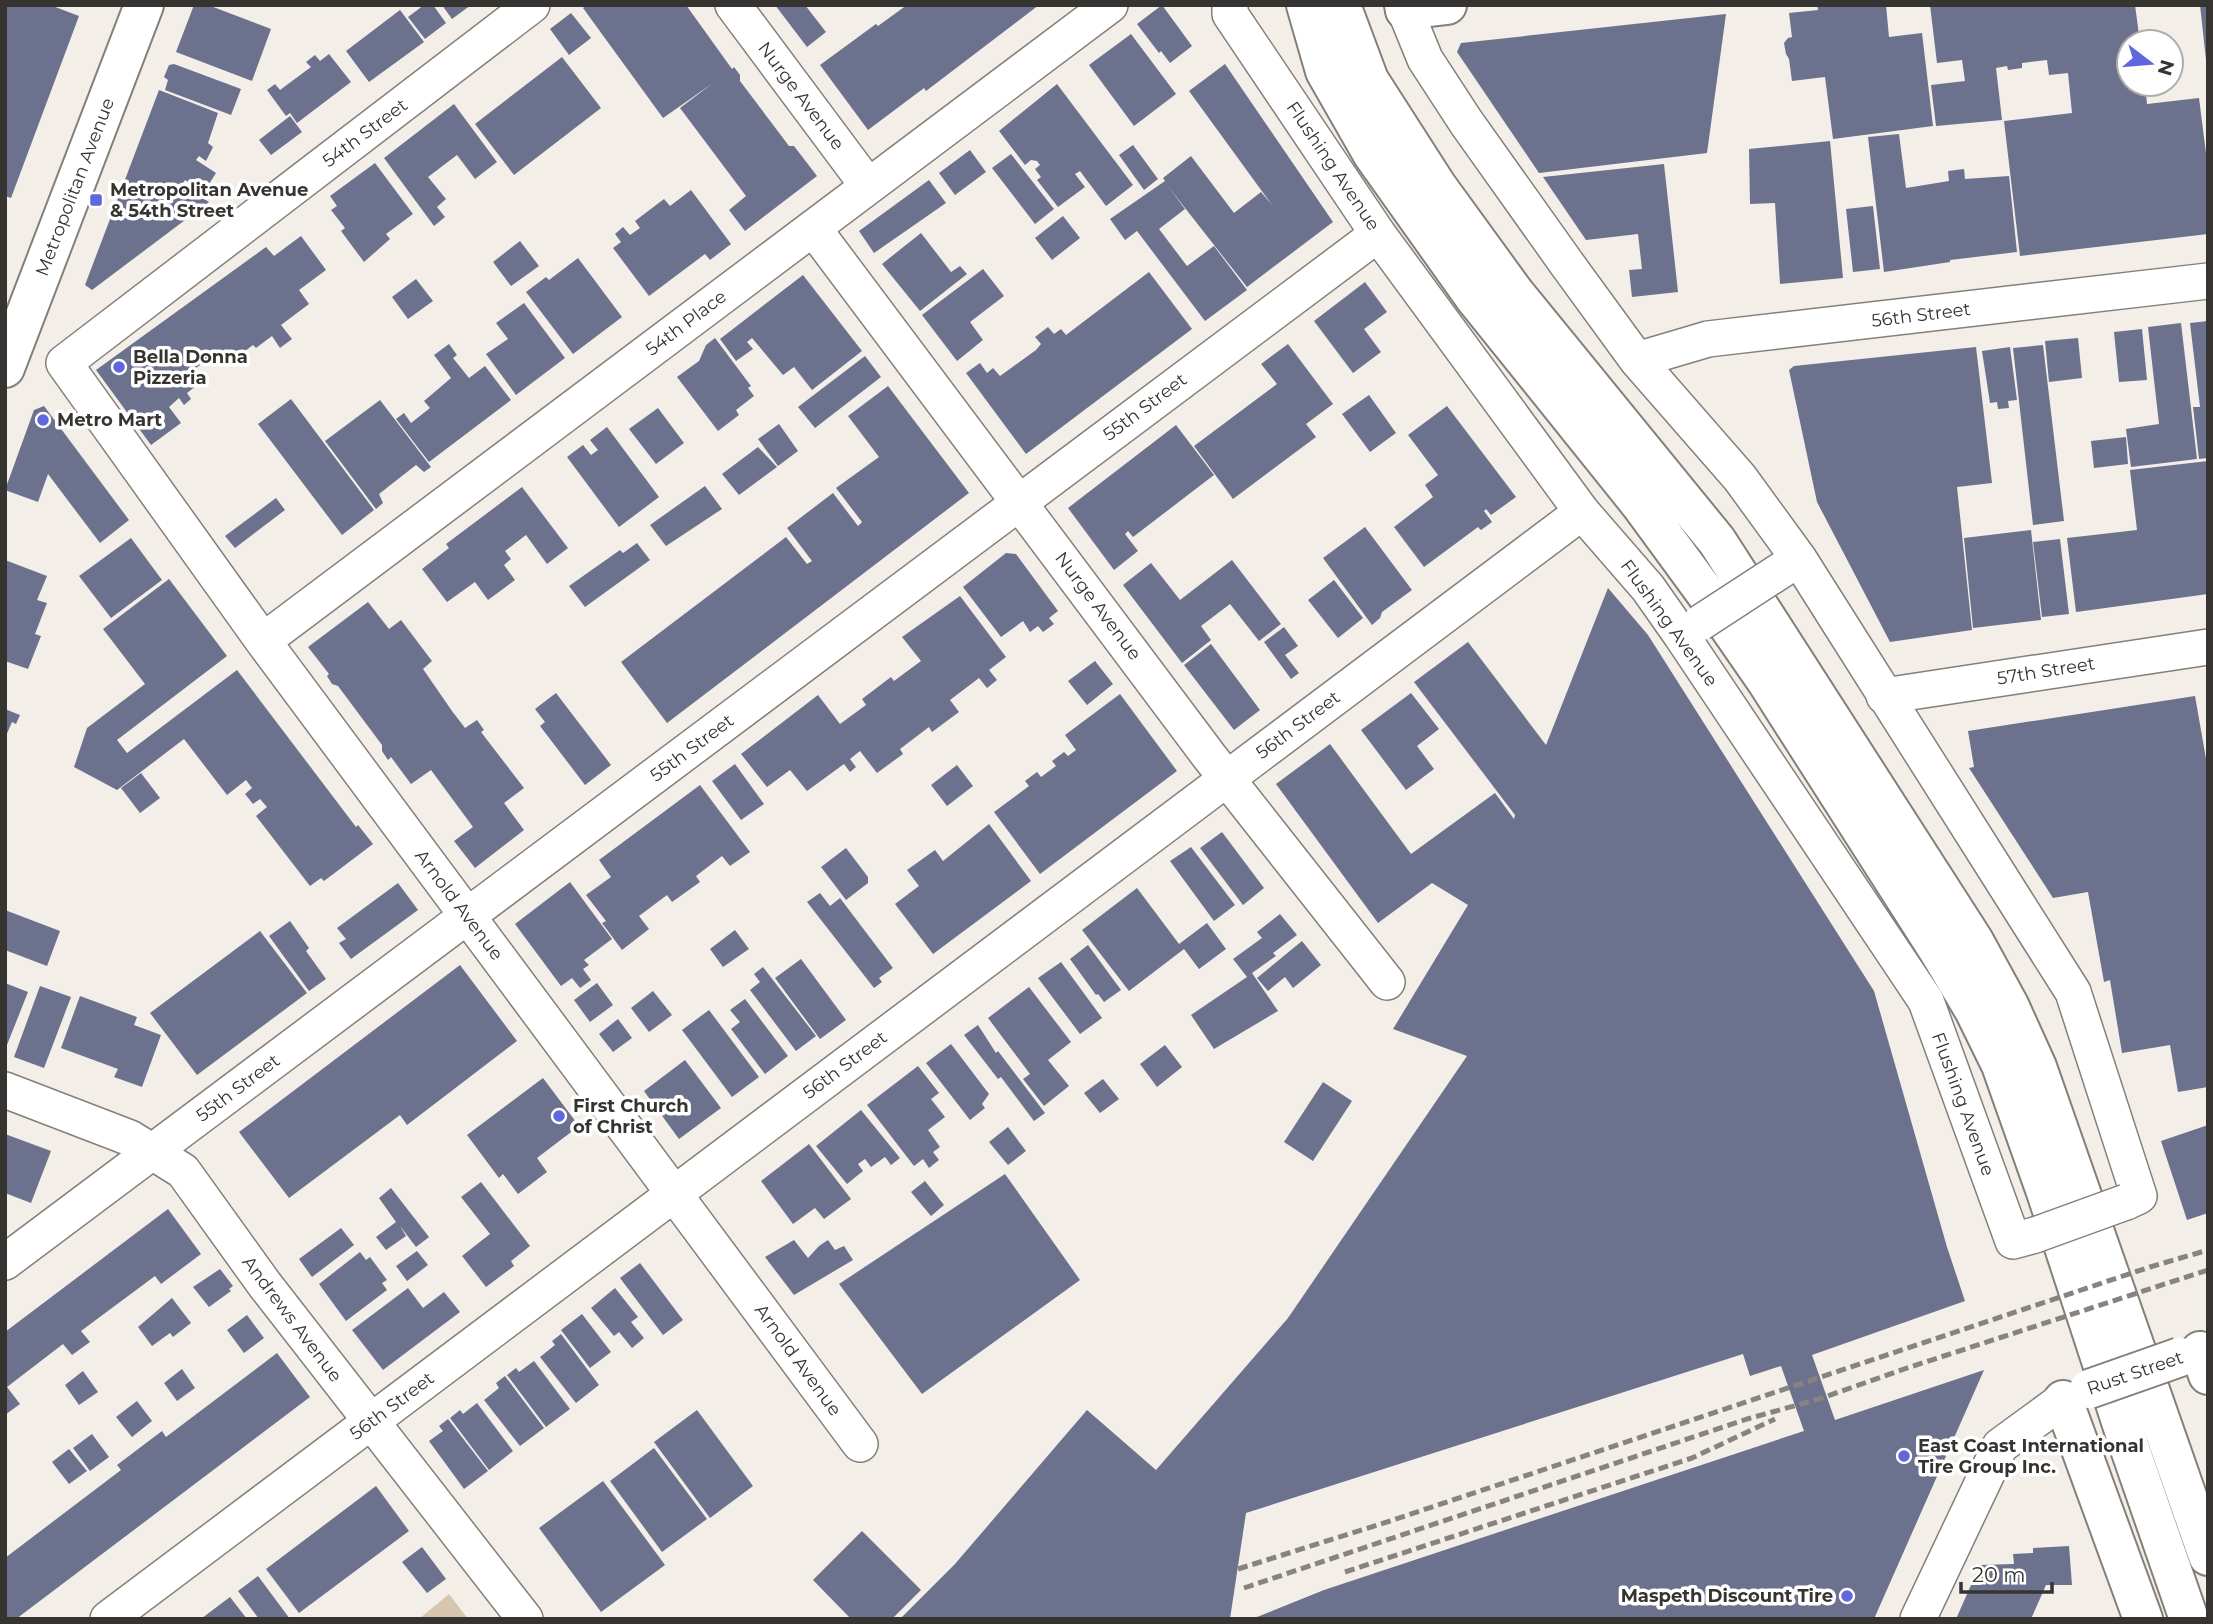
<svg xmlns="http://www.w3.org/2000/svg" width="2213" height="1624" viewBox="0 0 2213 1624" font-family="Montserrat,sans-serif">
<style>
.green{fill:#d6c6b0}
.building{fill:#6c718e}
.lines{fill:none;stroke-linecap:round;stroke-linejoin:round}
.street-casing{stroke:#847f79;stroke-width:38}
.secondary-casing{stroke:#847f79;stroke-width:42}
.primary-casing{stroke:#847f79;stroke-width:42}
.street{stroke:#fff;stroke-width:35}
.secondary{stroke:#fff;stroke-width:38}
.primary{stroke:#fff;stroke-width:38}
.rail{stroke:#878480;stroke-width:5;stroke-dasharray:10 5;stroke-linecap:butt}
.street-bridge-casing{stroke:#847f79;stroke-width:38;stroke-linecap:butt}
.secondary-bridge-casing{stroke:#847f79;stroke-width:42;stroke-linecap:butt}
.street-bridge{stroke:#fff;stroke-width:35}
.secondary-bridge{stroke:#fff;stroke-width:38}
.poi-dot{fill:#5f66de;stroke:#fff;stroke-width:2.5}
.labels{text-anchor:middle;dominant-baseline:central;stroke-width:7;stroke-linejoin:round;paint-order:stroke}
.street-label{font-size:18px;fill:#353431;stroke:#fff}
.poi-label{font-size:18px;font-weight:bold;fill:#353431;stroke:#fff;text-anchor:start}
</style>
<rect width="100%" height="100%" fill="#f3eee7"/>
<!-- green -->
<path class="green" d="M449 1594 468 1619H419Z"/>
<!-- building -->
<path class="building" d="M5 5H50L79 16 11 198 5 196Z
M194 5H208L271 29 252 81 176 52Z
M424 5H433L446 23 425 39 408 17Z
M442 5H471L452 19Z
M587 5H686L732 69 734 67 740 75V81L789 146H794L817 176 745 231 729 210 746 196 680 108 713 83 663 118 583 8Z
M775 5H805L826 32 807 47Z
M907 5H1039L926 91 924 88 868 130 820 65 876 24 878 26Z
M1162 5 1192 46 1170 63 1161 51 1159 53 1137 24Z
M1817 5H1886L1889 37 1922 33 1933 126 1833 139 1825 77 1792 81 1789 59 1786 54 1784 43 1788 38 1792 37 1789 13 1818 10Z
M1930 5H2135L2140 42H2129V84H2145L2147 104 2199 98 2208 169V234L2020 256 2004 121 2072 113 2068 73 2049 75 2047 60 2022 63V68L2008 70 2007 66 1996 68 2002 120 1936 126 1931 85 1965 81 1962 60 1937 63Z
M2200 5H2208V60H2206Z
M400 10 424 42 369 82 346 51Z
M571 13 591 38 569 55 550 29Z
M1726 14 1707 153 1539 173 1457 52 1461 43Z
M1131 34 1176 94 1134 126 1089 65Z
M329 54 351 82 297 123 290 113 286 116 267 90 275 84 280 90 311 67 306 62 315 55 320 61Z
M562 57 601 108 514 175 475 124Z
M174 64 241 89 231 115 165 90 168 80 164 77 169 65Z
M1225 64 1333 222 1247 287 1167 185 1185 209 1159 229 1187 266 1214 246 1247 290 1205 321 1137 231 1125 240 1110 219 1165 181 1163 178 1191 156 1234 213 1261 192 1272 205 1189 91Z
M1057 84 1133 185 1106 206 1080 171 1075 174 1085 187 1058 207 1037 180 1041 177 1035 169 1040 165 1037 161 1031 160 1025 165 999 131Z
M159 90 218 113 208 143 213 147 206 161 199 156 196 160 216 173 204 192 185 180 182 185 209 202 92 290 85 285Z
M454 104 497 162 475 179 457 155 428 177 446 199 437 207 445 217 434 226 384 158Z
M290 116 302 132 271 155 259 140Z
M1899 134 1906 188 1949 181 1948 171 1964 169 1965 179 2009 176 2017 252 1950 260V262L1884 272 1868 137Z
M1830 141 1843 278 1780 284 1775 203 1750 204 1749 149Z
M1133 145 1158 179 1144 190 1119 155Z
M970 150 986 172 955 195 939 173Z
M1011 154 1054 209 1035 224 992 168Z
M375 163 413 214 386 234 390 239 364 262 341 231 345 228 331 210 337 206 330 196Z
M1664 164 1678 292 1632 297 1629 270 1642 269 1638 234 1586 240 1543 177Z
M929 180 946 203 874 253 859 231Z
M691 190 731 244 710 260 705 254 649 296 613 248 621 242 615 234 623 227 630 235 640 228 635 221 664 199 670 206Z
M1873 206 1880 269 1853 272 1846 209Z
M1063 216 1080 238 1052 260 1035 238Z
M921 233 951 272 960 266 967 274 920 311 882 264Z
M301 236 326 270 299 290 309 304 281 325 292 339 280 348 272 336 256 348 253 345 225 366 216 353 188 374 196 386 187 393 191 399 184 405 179 398 169 407 181 423 151 445 96 370 266 247 274 256Z
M520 241 539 266 511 286 493 262Z
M578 258 622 317 573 354 526 292 546 277 549 280Z
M983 269 1004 296 970 322 983 340 957 361 922 315Z
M1149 272 1192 329 1026 454 966 373 980 363 987 373 993 368 1000 376 1036 350 1041 344 1035 337 1048 327 1054 334 1061 329 1066 335Z
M803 275 862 351 812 390 794 367 783 375 752 338 747 342 753 349 736 361 720 339Z
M416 279 433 301 408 319 392 297Z
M1365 282 1387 312 1364 329 1381 352 1353 373 1314 321Z
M524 303 565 358 516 395 486 354 508 339 496 323Z
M2208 321V458L2199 459 2193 407H2200L2190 323Z
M2181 323 2197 459 2131 467 2126 429 2159 424 2148 327Z
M2142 329 2147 380 2119 382 2114 332Z
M715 338 751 386 748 388 754 396 736 410 739 415 718 431 677 377 699 361 706 345Z
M2078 338 2082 378 2049 382 2045 341Z
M449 344 457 355 453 358 469 378 485 366 511 400 429 462 396 419 404 413 411 423 430 408 424 401 451 378 434 355Z
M1288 344 1333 404 1306 424 1316 437 1233 499 1194 446 1277 384 1261 364Z
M2043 345 2064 521 2033 525 2013 348Z
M1976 347 1992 483 1957 487 1972 630 1890 642 1817 502 1789 370 1794 366Z
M2010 347 2017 400 2008 401 2009 408 1998 409 1997 402 1990 403 1982 351Z
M865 356 881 377 815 428 798 407Z
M888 386 969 493 667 723 621 662 786 537 807 564 812 561 787 528 833 493 858 526 862 522 836 488 879 457 848 416Z
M1369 395 1396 433 1370 452 1342 414Z
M291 399 374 510 342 535 258 424Z
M380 400 431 467 424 472 416 465 379 494 383 503 376 509 325 441Z
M44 406 129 520 100 543 48 474 38 502 5 490 34 410Z
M1447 406 1516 497 1491 515 1486 509 1484 511 1492 522 1481 530 1478 527 1424 567 1394 527 1433 497 1425 485 1438 475 1408 435Z
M658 408 684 443 656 464 629 429Z
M779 424 798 451 778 466 758 439Z
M1176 425 1214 475 1133 537 1128 531 1125 534 1138 551 1114 570 1068 508Z
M607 427 659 497 619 527 567 457 583 445 591 455 598 450 590 440Z
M2126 437 2128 464 2094 468 2091 441Z
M758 447 777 467 739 495 722 474Z
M2208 461V594L2076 612 2067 538 2137 530 2130 470Z
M705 486 722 509 666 546 650 525Z
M522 487 568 548 547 564 526 535 505 551 511 559 504 565 515 580 488 600 475 582 447 602 422 569 449 548 446 544Z
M276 498 285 510 235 548 225 536Z
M1365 527 1412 590 1382 612 1380 618 1372 625 1323 558Z
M2031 530 2041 620 1973 628 1964 538Z
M131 538 162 580 111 618 79 576Z
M2060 539 2069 614 2042 617 2033 542Z
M637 543 650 560 585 607 569 586 620 550 623 553Z
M1006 553 1016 554 1058 611 1049 618 1054 624 1043 632 1038 626 1030 632 1023 621 1001 637 963 587Z
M5 560 47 576 37 600 47 603 35 634 41 636 28 669 5 661Z
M1232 560 1281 624 1259 641 1230 604 1201 626 1211 640 1182 663 1123 585 1151 563 1180 600Z
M169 579 227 656 117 740 127 753 237 670 356 827 358 825 373 844 324 881 321 878 310 886 256 816 267 807 260 799 253 804 245 794 252 788 246 780 227 795 184 739 117 790 74 767 87 728 145 684 103 629Z
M1334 580 1363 618 1338 638 1308 600Z
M1608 588 1648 635 1874 991 1947 1247 1965 1301 1812 1355 1835 1420 1984 1370 1874 1619H1252L1324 1590 1804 1431 1781 1366 1750 1376 1743 1354 1246 1513 1230 1619H900L955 1564 1087 1410 1156 1470 1288 1318 1467 1056 1393 1029 1468 905 1432 883 1378 923 1276 784 1330 744 1411 854 1495 793 1514 819 1515 815 1414 682 1468 642 1546 745Z
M960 596 1006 657 989 670 997 680 987 688 979 678 950 700 959 712 932 732 929 727 900 749 903 754 877 773 860 751 850 759 856 767 850 772 844 764 807 791 790 770 767 787 741 754 818 695 840 724 866 705 862 699 891 677 894 681 921 661 902 637Z
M368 602 389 629 401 620 432 661 423 669 452 711 465 728 477 720 484 730 481 732 524 788 504 803 524 830 475 868 454 841 473 827 431 770 411 784 391 757 388 760 382 751V745L338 686 332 684 327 676 329 674 308 647Z
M1284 627 1298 646 1285 655 1299 673 1291 679 1264 642Z
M1211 644 1260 710 1234 730 1184 665Z
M1095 661 1113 684 1087 705 1068 681Z
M556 693 611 765 585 785 540 726 545 722 535 709Z
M1411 693 1439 729 1417 746 1434 769 1406 790 1361 730Z
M1120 694 1177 771 1040 874 994 812 1029 786 1025 781 1037 772 1041 777 1056 766 1052 761 1064 752 1068 756 1076 750 1065 735Z
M2195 696 2208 770V1087L2178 1092 2170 1045 2122 1053 2110 980 2104 982 2088 892 2053 898 1969 768 1974 767 1968 731Z
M5 709 20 715 16 724 12 722 5 738Z
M735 764 764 804 741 820 712 781Z
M957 765 973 786 947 806 931 785Z
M141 773 160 798 140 813 121 788Z
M700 785 750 852 730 866 722 856 696 876 700 882 672 902 667 895 639 916 649 929 622 950 602 923 606 921 586 895 611 877 599 860Z
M989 824 1031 881 933 954 895 904 919 886 907 870 935 850 943 861Z
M1222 832 1264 888 1243 905 1200 848Z
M1191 847 1235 905 1214 921 1170 861Z
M846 848 868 877V883L846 900 821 867Z
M570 882 612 939 584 960 589 965 583 969 591 980 580 988 572 978 561 986 515 924Z
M398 883 418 910 351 959 339 943 346 939 337 928Z
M1137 888 1179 944 1207 923 1226 949 1199 969 1184 949 1129 991 1082 930Z
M820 893 830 906 840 898 893 968 879 978 882 982 874 988 807 902Z
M5 910 60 931 47 966 5 950Z
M1280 914 1297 935 1273 953 1276 956 1252 973 1278 1011 1214 1049 1191 1015 1247 977 1233 959 1262 938 1257 932Z
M290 921 309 948 306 951 326 979 309 991 269 936Z
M735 930 749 949 723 967 710 949Z
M260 931 307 993 197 1075 150 1013Z
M1302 941 1321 965 1293 988 1285 977 1268 991 1257 978Z
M1088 945 1121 990 1104 1002 1098 994 1096 995 1070 959Z
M801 959 846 1020 820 1039 775 978Z
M1061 962 1102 1018 1080 1034 1038 978Z
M460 965 517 1041 407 1125 400 1115 289 1198 239 1132Z
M763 967 816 1036 796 1051 750 990 760 982 754 974Z
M5 983 28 992 5 1050Z
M597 983 613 1005 590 1022 574 1000Z
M40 986 71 997 44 1068 14 1057Z
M1029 987 1071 1042 1048 1060 1069 1086 1044 1106 1023 1079 1030 1074 988 1018Z
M653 991 672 1015 649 1032 631 1008Z
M80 996 137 1017 134 1025 161 1035 142 1087 114 1077 118 1069 61 1048Z
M745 999 788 1056 765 1074 731 1029 740 1022 730 1010Z
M709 1010 759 1077 732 1097 682 1030Z
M618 1019 632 1038 613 1052 599 1034Z
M978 1025 996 1053 998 1051 1045 1113 1034 1121 1001 1077 998 1079 964 1035Z
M951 1044 989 1094 982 1104 985 1108 970 1120 926 1063Z
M1165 1045 1182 1067 1157 1087 1140 1064Z
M685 1060 721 1108 679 1139 644 1091Z
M918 1066 939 1093 931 1099 945 1117 928 1130 940 1147 933 1152 939 1160 929 1168 923 1159 914 1166 867 1105Z
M543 1078 579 1126 537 1158 547 1172 518 1194 503 1174 499 1178 467 1135Z
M1103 1079 1119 1099 1100 1113 1084 1093Z
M1323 1082 1352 1101 1313 1161 1284 1142Z
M861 1110 900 1158 891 1165 885 1157 871 1167 865 1159 858 1164 863 1171 847 1184 816 1146Z
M2208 1125V1213L2187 1220 2161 1141Z
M1008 1127 1026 1151 1008 1165 989 1142Z
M5 1134 51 1151 31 1203 5 1193Z
M809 1144 851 1199 824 1219 815 1208 793 1224 761 1181Z
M1005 1174 1080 1280 922 1394 839 1284Z
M925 1181 944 1205 931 1216 911 1192Z
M481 1182 530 1246 511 1261 514 1266 486 1287 462 1256 490 1234 461 1197Z
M391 1188 429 1237 416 1247 400 1226 406 1236 386 1250 376 1237 396 1222 379 1198Z
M168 1209 201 1254 161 1284 155 1276 81 1331 90 1342 72 1355 63 1344 7 1387 20 1404 5 1415V1332Z
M341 1228 354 1245 312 1277 299 1259Z
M794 1240 808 1258 819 1246 828 1240 835 1250 844 1246 853 1260 794 1295 765 1257Z
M417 1251 428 1265 407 1281 396 1266Z
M360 1252 366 1260 370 1257 387 1280 382 1283 387 1290 346 1321 319 1284Z
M640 1263 683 1320 663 1335 620 1278Z
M220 1269 233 1286 229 1289 231 1291 209 1307 193 1287Z
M408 1288 423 1308 444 1292 460 1312 383 1370 352 1330Z
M615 1288 638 1317 631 1322 644 1338 632 1348 619 1332 614 1336 591 1308Z
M172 1298 191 1323 173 1337 170 1333 152 1346 138 1327Z
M582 1314 611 1352 590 1368 561 1330Z
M247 1315 264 1338 244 1353 227 1330Z
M561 1334 599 1385 576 1403 540 1357 555 1345 552 1341Z
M277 1353 310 1397 16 1619H5V1558L121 1470 117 1465 162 1431 166 1437Z
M534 1361 570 1409 546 1427 507 1375 516 1368 519 1372Z
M182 1369 195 1388 177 1401 164 1383Z
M83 1371 98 1392 79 1405 65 1385Z
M505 1376 544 1428 520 1446 484 1400 499 1388 496 1383Z
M137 1401 152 1421 132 1437 116 1417Z
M477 1403 513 1451 489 1470 450 1418 460 1410 463 1414Z
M697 1410 753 1486 710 1518 654 1442Z
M448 1419 488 1471 464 1489 429 1441 443 1431 439 1426Z
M92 1434 109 1457 90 1471 73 1448Z
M654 1448 707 1519 662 1552 610 1481Z
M69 1449 87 1471 69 1484 52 1462Z
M603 1481 665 1565 601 1612 539 1528Z
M376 1486 409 1531 299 1613 266 1569Z
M862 1531 921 1590 892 1619H851L813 1580Z
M2069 1546 2072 1585H2046L2031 1619H1956L1971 1585H1981L1980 1565 2014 1564 2013 1554 2033 1553V1548Z
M422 1547 446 1579 427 1593 402 1562Z
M258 1576 290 1619H259L238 1591Z
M230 1597 247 1619H201L210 1612Z"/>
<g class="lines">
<defs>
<path id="street" d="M733 5 868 186
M1230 5V14L1378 234 1582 512 1648 588 1681 635 1926 1001 2013 1241 2035 1235
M1405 10 1425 59 1466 122 1567 264 1637 360 1740 478 1799 559 2073 992 2139 1196 2126 1202
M813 228 1209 756 1387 982
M1637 360 1708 339 2208 281
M64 363 263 641 860 1444
M64 363 532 5
M263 641 1110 5
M1884 696 2208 647
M5 1090 130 1138 183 1171 265 1285 525 1619
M5 1262 1378 234
M108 1619 1582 512
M1918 1619 2000 1446 2063 1400"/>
<path id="secondary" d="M1405 10 1447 5
M5 368 144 5"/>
<path id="primary" d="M1306 5 1325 71 1373 155 1474 297 1641 505 1704 591 1767 682 1940 953 1974 1010 2001 1065 2047 1195 2130 1449 2189 1619
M1341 5 1369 80 1437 186 1514 292 1717 541 1974 941 2009 1005 2037 1067 2208 1556
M1404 5 1405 10
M2200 1351 2208 1375
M2063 1400 2143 1619"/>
</defs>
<!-- street casing -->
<use href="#street" class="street-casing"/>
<!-- secondary casing -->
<use href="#secondary" class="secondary-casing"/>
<!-- primary casing -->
<use href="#primary" class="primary-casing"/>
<!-- street -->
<use href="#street" class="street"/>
<!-- secondary -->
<use href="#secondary" class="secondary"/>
<!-- primary -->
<use href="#primary" class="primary"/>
<!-- rail -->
<path class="rail" d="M1238 1569 1381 1524 2150 1267 2208 1250
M1345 1572 1692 1458 1775 1419
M1244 1588 1747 1419 1819 1399 1907 1368 2208 1270"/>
<defs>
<path id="street-bridge" d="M1700 623 1783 569
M2035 1235 2126 1202"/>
<path id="secondary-bridge" d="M2089 1389 2180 1357"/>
</defs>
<!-- street-bridge casing -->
<use href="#street-bridge" class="street-bridge-casing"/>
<!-- secondary-bridge casing -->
<use href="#secondary-bridge" class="secondary-bridge-casing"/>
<!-- street-bridge -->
<use href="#street-bridge" class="street-bridge"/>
<!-- secondary-bridge -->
<use href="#secondary-bridge" class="secondary-bridge"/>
</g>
<!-- markers -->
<g class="poi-dot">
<rect x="89" y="193" width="14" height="14" rx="3.5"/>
<circle cx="119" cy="367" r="7"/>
<circle cx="43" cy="420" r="7"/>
<circle cx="559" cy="1116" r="7"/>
<circle cx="1904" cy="1456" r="7"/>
<circle cx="1847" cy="1596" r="7"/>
</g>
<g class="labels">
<!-- street labels -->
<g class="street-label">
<text transform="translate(801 96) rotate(53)">Nurge Avenue</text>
<text transform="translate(365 133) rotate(-37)">54th Street</text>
<text transform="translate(1333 166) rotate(56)">Flushing Avenue</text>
<text transform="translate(75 187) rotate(-69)">Metropolitan Avenue</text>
<text transform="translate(1921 315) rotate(-7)">56th Street</text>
<text transform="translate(686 323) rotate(-37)">54th Place</text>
<text transform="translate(1145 407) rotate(-37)">55th Street</text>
<text transform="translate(1098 606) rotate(53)">Nurge Avenue</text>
<text transform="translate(1669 623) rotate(54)">Flushing Avenue</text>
<text transform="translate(2046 671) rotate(-9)">57th Street</text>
<text transform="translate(1298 725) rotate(-37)">56th Street</text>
<text transform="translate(692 748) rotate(-37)">55th Street</text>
<text transform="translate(459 905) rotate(53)">Arnold Avenue</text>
<text transform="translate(845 1065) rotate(-37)">56th Street</text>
<text transform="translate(238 1088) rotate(-37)">55th Street</text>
<text transform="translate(1963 1104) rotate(70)">Flushing Avenue</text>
<text transform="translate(292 1319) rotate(53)">Andrews Avenue</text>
<text transform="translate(798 1360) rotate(54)">Arnold Avenue</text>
<text transform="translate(2135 1373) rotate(-19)">Rust Street</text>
<text transform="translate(392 1406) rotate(-37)">56th Street</text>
</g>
<!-- poi labels -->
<g class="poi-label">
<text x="110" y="190">Metropolitan Avenue<tspan x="110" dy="21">&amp; 54th Street</tspan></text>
<text x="133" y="357">Bella Donna<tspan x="133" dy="21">Pizzeria</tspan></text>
<text x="57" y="420">Metro Mart</text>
<text x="573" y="1106">First Church<tspan x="573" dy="21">of Christ</tspan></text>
<text x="1918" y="1446">East Coast International<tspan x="1918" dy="21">Tire Group Inc.</tspan></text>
<text x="1833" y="1596" text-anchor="end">Maspeth Discount Tire</text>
</g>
</g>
<!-- border -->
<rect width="2213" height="1624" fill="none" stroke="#353431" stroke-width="14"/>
<!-- north arrow -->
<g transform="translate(2150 63) rotate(106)"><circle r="33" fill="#ffffff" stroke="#aeaead" stroke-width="2"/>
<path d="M0-5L12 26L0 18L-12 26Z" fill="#5f66de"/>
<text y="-10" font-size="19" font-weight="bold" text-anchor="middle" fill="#353431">N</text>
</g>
<!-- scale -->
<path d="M1961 1582v10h91v-10" fill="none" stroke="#353431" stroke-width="3.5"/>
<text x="1972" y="1582" font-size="21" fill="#353431" stroke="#ffffff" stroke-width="5" paint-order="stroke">20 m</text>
</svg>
